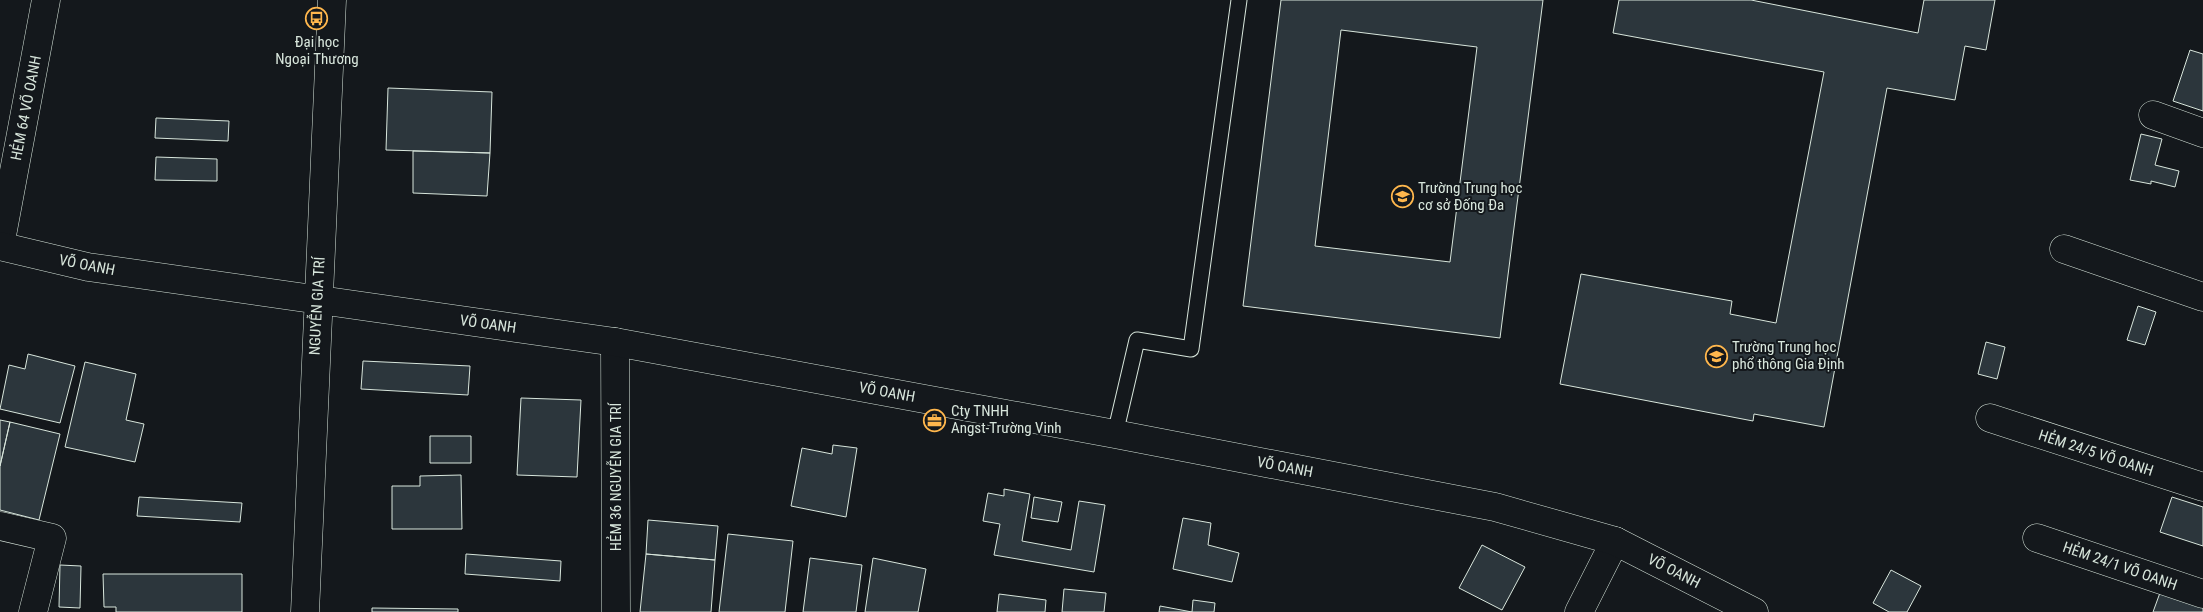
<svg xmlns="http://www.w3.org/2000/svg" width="2203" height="612" viewBox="0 0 2203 612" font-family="'Roboto Condensed',sans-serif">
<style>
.building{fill:#2c363c;stroke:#d8e6dc;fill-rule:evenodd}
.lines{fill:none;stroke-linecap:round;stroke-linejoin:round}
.service-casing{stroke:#d8e6dc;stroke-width:17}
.minor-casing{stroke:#d8e6dc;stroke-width:29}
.tertiary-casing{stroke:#d8e6dc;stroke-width:29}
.service{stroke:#14181c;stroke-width:15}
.minor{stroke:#14181c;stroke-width:28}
.tertiary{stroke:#14181c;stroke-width:28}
.labels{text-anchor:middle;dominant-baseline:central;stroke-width:4;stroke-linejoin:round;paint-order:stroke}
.poi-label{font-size:15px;fill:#d8e6dc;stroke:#14181c;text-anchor:start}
.street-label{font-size:15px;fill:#d8e6dc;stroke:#14181c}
</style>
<rect width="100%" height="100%" fill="#14181c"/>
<!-- building -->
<path class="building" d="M1281 0H1543L1500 338 1243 306ZM1341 30 1477 47 1450 262 1315 246Z
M1619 0H1751L1918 33 1924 0H1995L1986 50 1965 46 1955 100 1887 88 1824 427 1754 414 1753 421 1560 384 1581 274 1732 301 1730 314 1776 323 1824 72 1613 33Z
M2190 50 2203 54V111L2173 101Z
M388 88 492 92 490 153 386 150Z
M156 118 229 121 228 141 155 138Z
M2141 134 2162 139 2155 165 2179 171 2175 187 2151 181V184L2130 180Z
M413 151 490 153 487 196 413 193Z
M156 157 217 159V181L155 180Z
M2138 306 2156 312 2145 345 2127 340Z
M1986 342 2005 347 1997 379 1978 374Z
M28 354 75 366 60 423 0 409 9 365 25 369Z
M363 361 470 366 468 395 361 389Z
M85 362 136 374 126 420 144 424 135 462 65 447Z
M521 398 581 400 577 477 517 475Z
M0 420 10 422 0 466Z
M10 422 60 434 39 520 0 510V466Z
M430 436H471V463H430Z
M833 445 857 448 846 517 791 506 802 448 832 454Z
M461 475 462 529H392V486H420V476Z
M1004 489 1030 494 1022 541 1071 550 1079 501 1105 505 1094 572 994 555 1000 524 983 521 988 493 1004 496Z
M139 497 242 503 240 522 137 516Z
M1034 497 1062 502 1058 522 1031 518Z
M2172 497 2203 507V546L2160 532Z
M1183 518 1211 523 1208 545 1239 553 1232 582 1173 569Z
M648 520 718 526 715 560 646 554Z
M728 534 793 541 785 612H719Z
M1482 545 1525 567 1502 610 1459 588Z
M466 554 561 561 560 581 465 574Z
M646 554 715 560 711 612H640Z
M810 558 862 565 856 612H803Z
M873 558 926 569 918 612H865Z
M60 565 81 566 80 608 59 607Z
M1891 570 1921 586 1907 612H1889L1873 603Z
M103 574H242V612H116V607H104Z
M1064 589 1106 593 1104 612H1062Z
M2161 590 2203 605V612H2153Z
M999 594 1046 600 1045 612H997Z
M1193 600 1215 603 1214 612H1159L1160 606 1192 612Z
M372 608 458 609V612H372Z"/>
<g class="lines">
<defs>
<path id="service" d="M1115 434 1137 340 1191 349 1239 0"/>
<path id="minor" d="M2153 115 2203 133
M0 246 46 0
M2064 249 2203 297
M615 342 616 612
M1990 418 2203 487
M0 526 52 538 33 612
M2037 538 2203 594
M1579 612 1615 541"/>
<path id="tertiary" d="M0 246 88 267 615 342 1115 434 1495 507 1615 541 1754 612
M305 612 332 0"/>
</defs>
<!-- service casing -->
<use href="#service" class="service-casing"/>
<!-- minor casing -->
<use href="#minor" class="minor-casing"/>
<!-- tertiary casing -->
<use href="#tertiary" class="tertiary-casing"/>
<!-- service -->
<use href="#service" class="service"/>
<!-- minor -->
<use href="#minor" class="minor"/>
<!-- tertiary -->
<use href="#tertiary" class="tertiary"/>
</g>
<!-- icons -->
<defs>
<symbol id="bus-ring" viewBox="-11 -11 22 22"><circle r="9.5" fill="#14181c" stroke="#ffb74d" stroke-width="1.5"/><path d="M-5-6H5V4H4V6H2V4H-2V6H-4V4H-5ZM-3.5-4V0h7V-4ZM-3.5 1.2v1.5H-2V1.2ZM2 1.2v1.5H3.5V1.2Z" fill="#ffb74d"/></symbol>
<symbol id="school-ring" viewBox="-11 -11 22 22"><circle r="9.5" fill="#14181c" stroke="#ffb74d" stroke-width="1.5"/><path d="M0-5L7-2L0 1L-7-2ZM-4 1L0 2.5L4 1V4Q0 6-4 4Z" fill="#ffb74d"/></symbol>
<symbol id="office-ring" viewBox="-11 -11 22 22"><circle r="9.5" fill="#14181c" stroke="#ffb74d" stroke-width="1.5"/><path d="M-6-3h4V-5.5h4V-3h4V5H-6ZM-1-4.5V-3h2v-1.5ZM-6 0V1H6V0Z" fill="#ffb74d"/></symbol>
</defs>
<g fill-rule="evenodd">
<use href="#bus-ring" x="304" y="6" width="25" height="25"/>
<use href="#school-ring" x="1390" y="184" width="25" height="25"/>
<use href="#school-ring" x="1704" y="344" width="25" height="25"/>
<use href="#office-ring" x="922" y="408" width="25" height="25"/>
</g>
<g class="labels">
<!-- poi labels -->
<g class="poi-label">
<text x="317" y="42" text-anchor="middle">Đại học<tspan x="317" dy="17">Ngoại Thương</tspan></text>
<text x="1418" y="188">Trường Trung học<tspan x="1418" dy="17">cơ sở Đống Đa</tspan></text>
<text x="1732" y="347">Trường Trung học<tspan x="1732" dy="17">phổ thông Gia Định</tspan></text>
<text x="951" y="411">Cty TNHH<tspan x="951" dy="17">Angst-Trường Vinh</tspan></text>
</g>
<!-- street labels -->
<g class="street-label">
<text transform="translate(26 108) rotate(-79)">HẺM 64 VÕ OANH</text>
<text transform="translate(87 265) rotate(11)">VÕ OANH</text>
<text transform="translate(317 306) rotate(-87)">NGUYỄN GIA TRÍ</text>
<text transform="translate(488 324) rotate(8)">VÕ OANH</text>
<text transform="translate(887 392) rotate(10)">VÕ OANH</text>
<text transform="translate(2096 453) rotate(18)">HẺM 24/5 VÕ OANH</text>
<text transform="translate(1285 467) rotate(11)">VÕ OANH</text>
<text transform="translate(616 477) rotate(-90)">HẺM 36 NGUYỄN GIA TRÍ</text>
<text transform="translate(2120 566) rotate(19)">HẺM 24/1 VÕ OANH</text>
<text transform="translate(1674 571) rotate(27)">VÕ OANH</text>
</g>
</g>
</svg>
